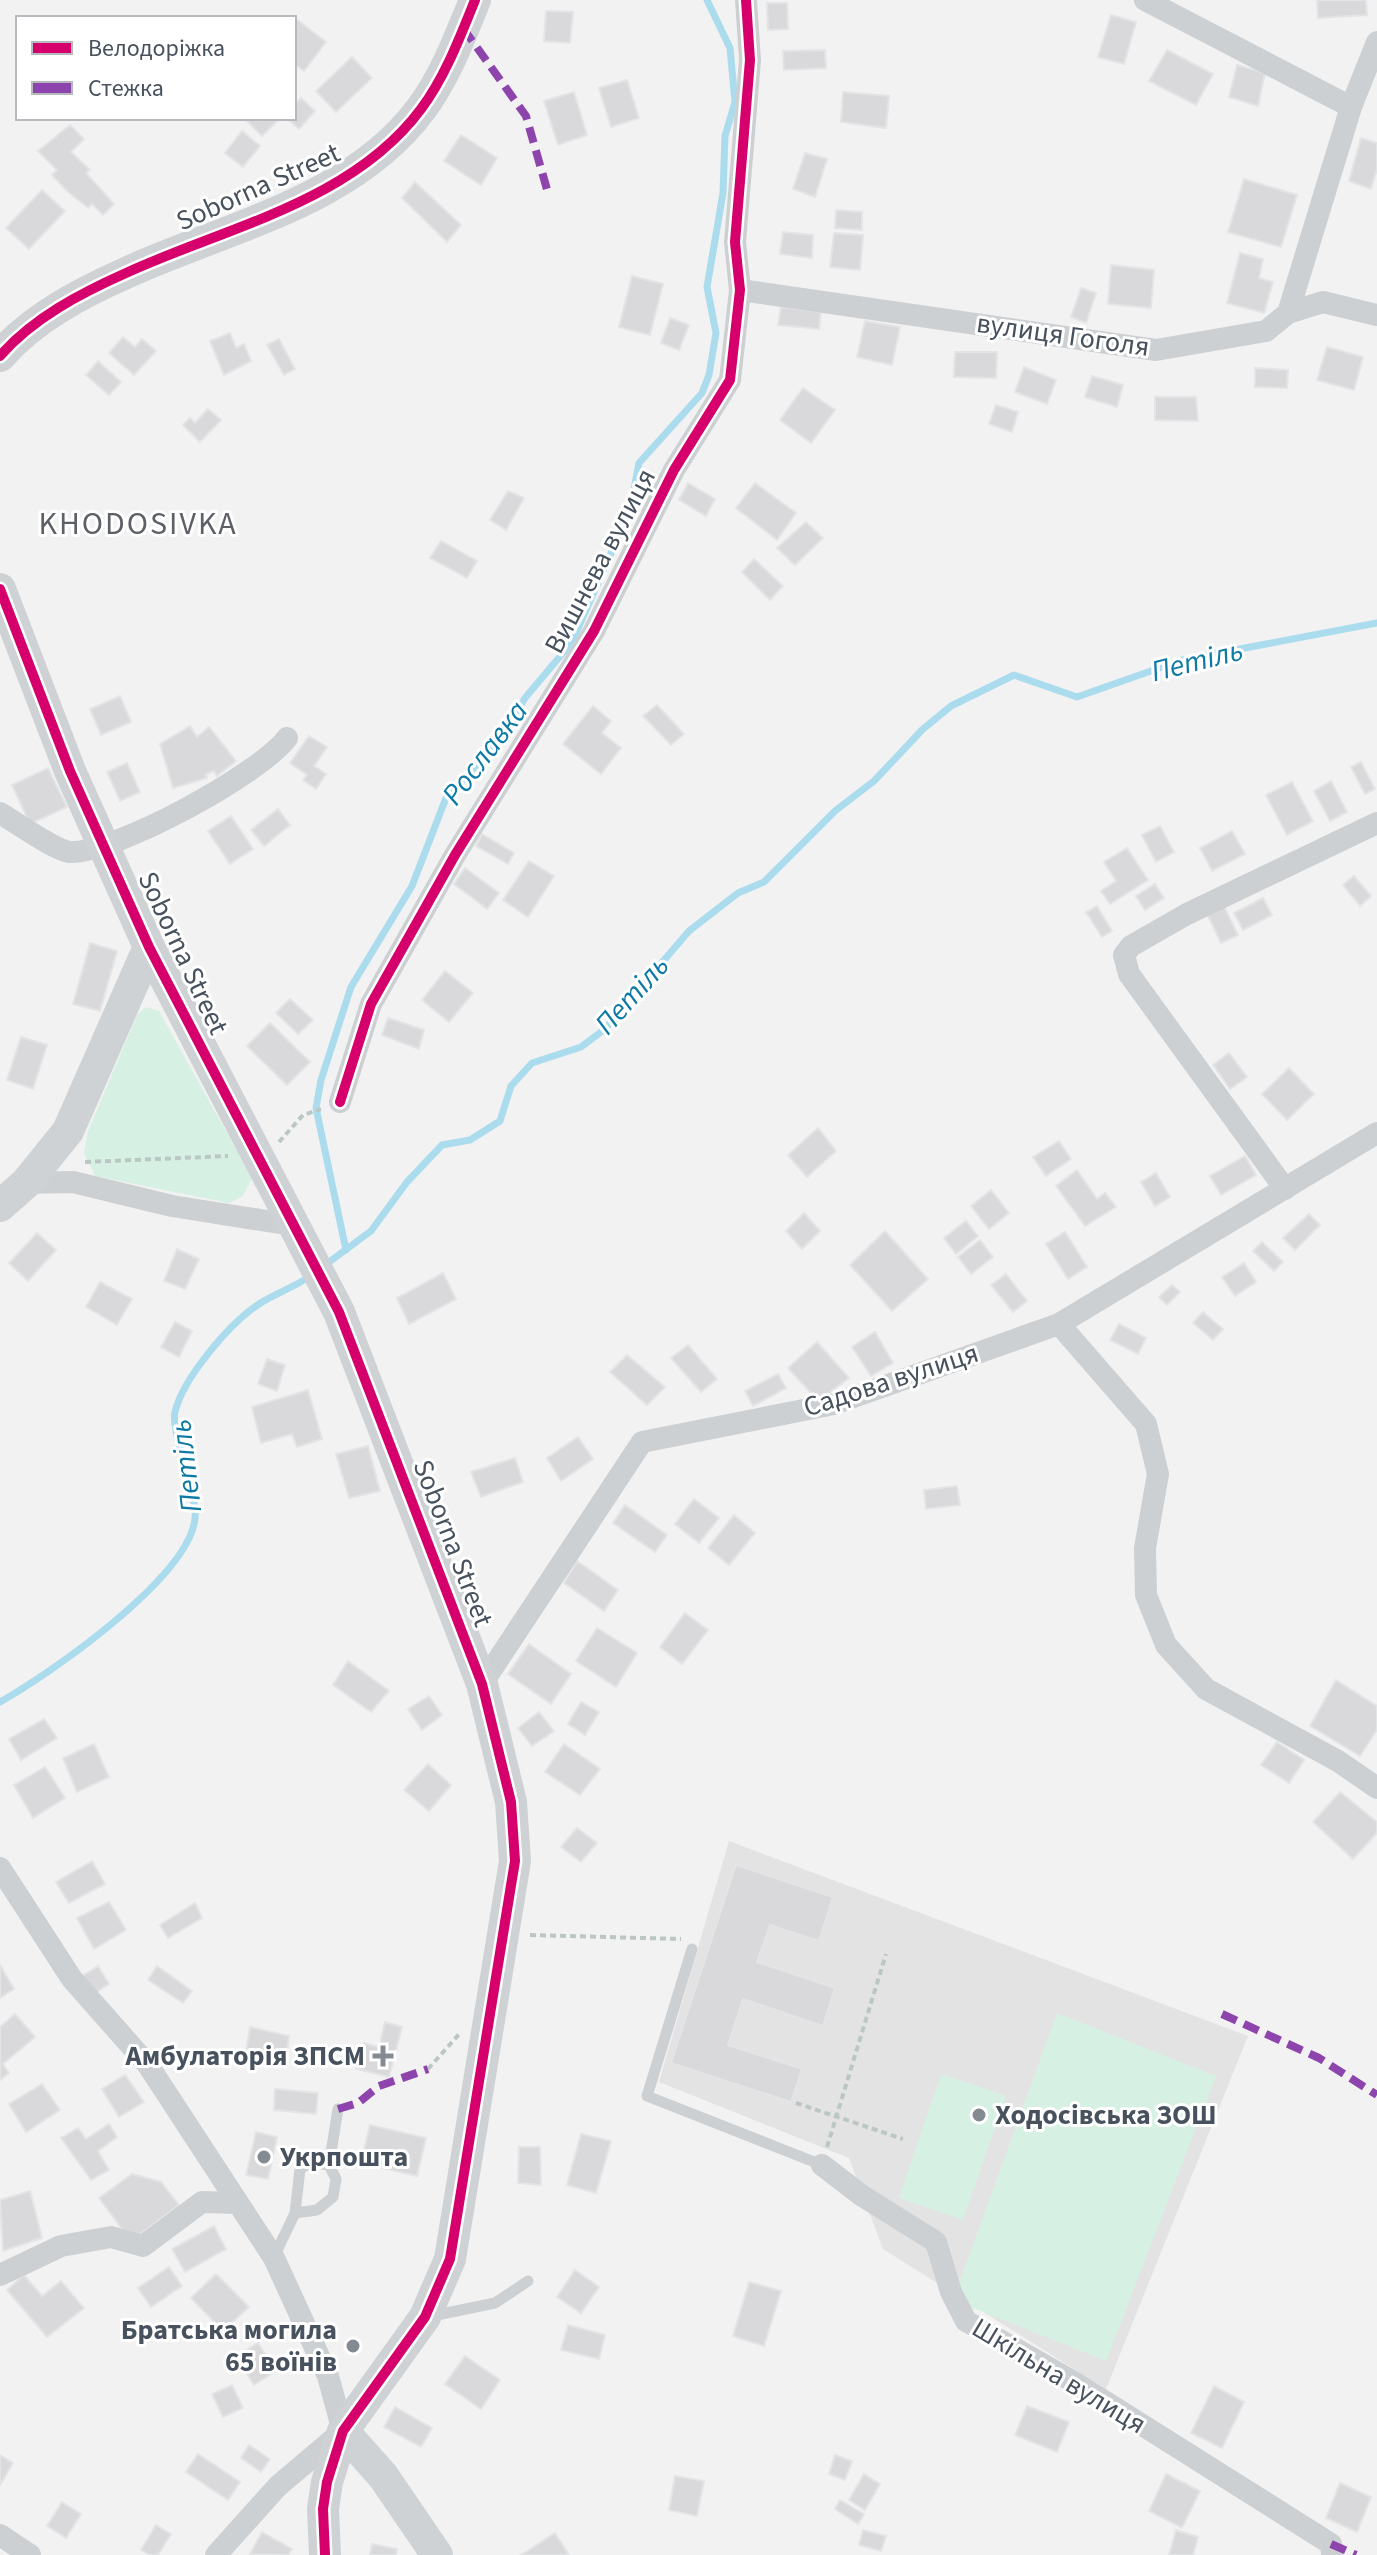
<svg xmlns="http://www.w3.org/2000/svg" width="1377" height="2555" viewBox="0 0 1377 2555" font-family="'Source Sans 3',sans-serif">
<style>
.education{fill:#e4e3e4}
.green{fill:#d6f1e3}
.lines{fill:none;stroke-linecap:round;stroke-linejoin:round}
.stream{stroke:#abdcee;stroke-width:7}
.building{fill:#d9d9db;stroke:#e3e4e5;stroke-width:2}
.path{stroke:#bbc7c4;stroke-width:4;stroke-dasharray:6 4;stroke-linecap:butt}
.lane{stroke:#cdd0d3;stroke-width:11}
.street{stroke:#cdd0d3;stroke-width:22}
.secondary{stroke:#cfd2d4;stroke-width:32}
.quiet{stroke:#8e44ad;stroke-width:8;stroke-dasharray:16 8;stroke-linecap:butt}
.cycleway-casing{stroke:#fff;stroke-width:15}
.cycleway{stroke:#d6006c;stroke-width:10}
.poi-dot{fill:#848a92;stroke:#fff;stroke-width:3}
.labels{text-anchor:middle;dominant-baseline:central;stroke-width:6;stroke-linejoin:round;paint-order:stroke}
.street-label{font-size:28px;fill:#48525e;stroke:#fff}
.poi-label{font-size:28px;font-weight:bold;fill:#48525e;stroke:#fff;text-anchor:end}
.water-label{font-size:30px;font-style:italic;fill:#0d7aa5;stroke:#fff}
.quarter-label{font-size:32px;letter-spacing:2px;fill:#5d6066;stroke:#fff}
</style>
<rect width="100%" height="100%" fill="#f2f2f2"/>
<!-- education -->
<path class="education" d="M729 1841 1248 2036 1106 2389 883 2249 849 2158 659 2082Z"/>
<!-- green -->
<path class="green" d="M146 1007 159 1011 252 1178 243 1196 229 1203 95 1176 84 1153 88 1131 137 1015Z
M1057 2013 1216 2076 1106 2361 953 2300Z
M941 2074 1006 2096 963 2220 899 2198Z"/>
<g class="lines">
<!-- stream -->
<path class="stream" d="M346 1250 316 1108 321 1080 351 987 412 886 446 798 500 740 525 698 572 642 630 510 639 463 702 393 709 375 716 333 707 287 723 193 725 136 735 102 730 48 707 0
M325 1265 371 1231 407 1182 442 1145 470 1140 500 1121 511 1086 532 1063 581 1047 605 1029 689 931 738 893 764 882 835 811 874 781 923 729 951 706 1014 675 1077 697 1182 660 1377 623
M0 1702C50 1674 188 1578 195 1519 198 1495 170 1430 175 1412 183 1378 230 1323 259 1304 276 1293 295 1287 312 1275"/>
</g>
<!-- building -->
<path class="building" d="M1317 0H1366L1367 15 1318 18Z
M767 3H787L788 29 768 30Z
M546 11 573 12 570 43 544 41Z
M1111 15 1136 22 1124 64 1098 57Z
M295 18 326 42 304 71 294 64Z
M825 50 826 68 784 70 783 51Z
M1167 50 1213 74 1196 105 1149 81Z
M352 57 372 78 336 112 316 91Z
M1237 65 1265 73 1258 106 1229 97Z
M627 80 639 118 611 127 599 88Z
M574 92 587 135 558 145 544 101Z
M843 92 889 96 886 128 841 122Z
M301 98 315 111 299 129 287 118H294V105Z
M251 118H280L262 136 247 121Z
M70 125 84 139 71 152 90 170 86 173 114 204 103 215 92 204 88 208 67 191 52 175 57 170 38 151Z
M242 131 260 146 243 167 225 153Z
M461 135 497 158 481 185 444 161Z
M1361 138 1377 143V169L1371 189 1349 181Z
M805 153 827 159 815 197 793 189Z
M1244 179 1297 195 1281 247 1228 232Z
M415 182 461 225 447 242 402 198Z
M42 190 65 211 29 249 6 228Z
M836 210 862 212V230L835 228Z
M783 232 813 235 812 258 780 254Z
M834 233 863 235 860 270 830 267Z
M1240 253 1263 259 1259 278 1273 282 1264 313 1227 303Z
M1111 265 1154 270 1151 308 1108 304Z
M632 276 663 284 650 335 619 327Z
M1081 288 1096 293 1086 323 1071 317Z
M781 307 821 312 819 329 778 325Z
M670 318 689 325 679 350 661 343Z
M865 321 900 327 892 365 857 357Z
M230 333 236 348 244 344 251 361 224 375 210 341Z
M123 337 135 347 142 339 156 351 134 375 109 353Z
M279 339 295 369 284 375 267 345Z
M1327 347 1363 357 1354 390 1317 380Z
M955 352H997L996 378 954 377Z
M98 361 121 382 109 395 86 375Z
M1024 367 1056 380 1047 404 1015 392Z
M1255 368 1288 370 1287 388 1255 387Z
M1092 376 1123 385 1117 407 1085 397Z
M803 388 835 410 811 443 780 420Z
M1155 397H1196L1198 421 1155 420Z
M996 405 1018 412 1012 432 989 424Z
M208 409 221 420 200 442 183 425 190 418 195 423Z
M688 483 715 499 706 516 679 500Z
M755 483 796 513 777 540 736 508Z
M508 491 524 498 506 530 490 520Z
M806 522 823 538 795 565 777 548Z
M441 541 477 561 467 578 430 558Z
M754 559 783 586 770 600 742 572Z
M120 696 131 722 101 735 90 709Z
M657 705 684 734 671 745 643 716Z
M593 706 611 721 602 733 621 748 601 774 563 744Z
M190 726 197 737 209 727 236 761 217 776 214 771 206 774 207 778 173 788 160 744Z
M309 736 327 747 314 766 326 774 316 789 303 780 307 775 290 763Z
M1361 762 1375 789 1365 794 1351 767Z
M127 763 140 792 120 801 107 772Z
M48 768 67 807 30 824 12 785Z
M1331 781 1347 812 1330 821 1314 791Z
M1292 782 1313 821 1287 835 1266 795Z
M278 809 290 825 264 846 251 830Z
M231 816 253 849 230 864 208 831Z
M1160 826 1174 852 1156 862 1142 835Z
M1232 831 1245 854 1212 871 1200 848Z
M482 834 514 853 508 864 476 846Z
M1127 848 1148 880 1110 904 1101 891 1116 881 1104 862Z
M529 861 554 876 528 917 503 900Z
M465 868 499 893 487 909 454 884Z
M1354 876 1371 896 1360 906 1343 885Z
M1155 884 1164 898 1145 910 1136 896Z
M1263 898 1272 915 1243 930 1234 913Z
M1223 904 1238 935 1221 943 1206 912Z
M1097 906 1112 931 1102 937 1086 912Z
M90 943 117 951 100 1011 73 1004Z
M445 971 473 993 449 1022 422 1000Z
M290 999 313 1020 298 1034 276 1013Z
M388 1018 424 1030 419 1049 382 1035Z
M270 1023 310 1062 287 1085 247 1046Z
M21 1037 47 1045 33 1089 7 1080Z
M1229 1053 1247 1077 1230 1089 1213 1065Z
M1289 1068 1314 1094 1287 1120 1262 1094Z
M818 1128 836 1151 807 1177 788 1155Z
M1059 1141 1071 1159 1046 1176 1033 1157Z
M1245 1156 1256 1175 1221 1195 1210 1176Z
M1077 1170 1097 1199 1105 1193 1116 1207 1085 1226 1056 1186Z
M1156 1173 1170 1197 1155 1206 1141 1182Z
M991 1190 1009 1213 989 1229 971 1206Z
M804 1213 820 1231 802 1249 786 1231Z
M1309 1214 1320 1225 1295 1250 1283 1238Z
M966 1221 978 1236 956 1254 944 1238Z
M885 1231 928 1279 892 1311 850 1265Z
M1065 1232 1087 1267 1068 1279 1046 1244Z
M37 1233 56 1250 28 1281 9 1263Z
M980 1240 993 1257 971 1274 958 1257Z
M1262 1242 1283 1262 1274 1271 1253 1251Z
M177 1249 199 1259 185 1289 164 1281Z
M1244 1263 1256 1282 1235 1296 1222 1277Z
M443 1273 456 1299 409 1324 397 1298Z
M1006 1274 1027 1301 1013 1312 991 1285Z
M100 1282 132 1299 117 1325 86 1307Z
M1172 1285 1180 1292 1167 1305 1159 1297Z
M1203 1312 1223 1329 1213 1340 1193 1323Z
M175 1322 192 1331 179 1357 161 1347Z
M1119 1324 1146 1338 1138 1354 1110 1340Z
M875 1332 893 1363 871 1376 852 1347Z
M817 1342 849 1378 818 1401 788 1368Z
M688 1345 717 1379 701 1392 671 1358Z
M627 1355 665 1387 647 1405 610 1372Z
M267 1359 285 1365 277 1391 258 1384Z
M778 1374 786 1388 753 1406 745 1391Z
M308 1390 322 1439 297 1447 292 1434 261 1443 252 1407Z
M578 1437 593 1459 561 1481 547 1458Z
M368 1446 380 1491 349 1498 336 1454Z
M515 1458 523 1482 481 1497 471 1472Z
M957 1486 960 1505 926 1509 924 1490Z
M694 1499 719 1518 699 1543 675 1524Z
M625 1505 667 1535 655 1552 613 1523Z
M734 1515 755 1533 729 1565 708 1548Z
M577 1561 618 1590 604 1611 564 1583Z
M685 1613 708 1630 682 1664 660 1647Z
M597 1628 637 1653 616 1687 576 1661Z
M529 1644 571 1674 551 1704 508 1674Z
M348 1661 389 1691 371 1712 333 1685Z
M1336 1680 1377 1706V1730L1360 1756 1310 1726Z
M429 1696 442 1715 422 1730 408 1709Z
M581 1702 599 1712 585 1735 568 1724Z
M539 1712 554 1731 532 1746 518 1728Z
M44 1719 57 1738 21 1760 9 1739Z
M1277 1742 1304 1760 1289 1783 1261 1765Z
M94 1744 109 1777 77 1792 63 1758Z
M564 1744 600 1769 580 1795 545 1772Z
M428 1764 451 1785 429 1811 404 1790Z
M45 1767 65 1798 33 1818 14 1785Z
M1340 1792 1377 1822V1833L1353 1859 1313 1822Z
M577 1828 597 1843 581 1862 561 1847Z
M92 1861 105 1884 69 1903 56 1882Z
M736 1865 833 1897 819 1941 770 1925 757 1962 835 1988 823 2026 743 1999 728 2045 802 2069 791 2102 671 2063Z
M109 1902 126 1930 94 1949 77 1918Z
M195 1903 202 1918 168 1938 160 1925Z
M0 1965 14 1989 0 1998Z
M98 1966 109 1984 92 1995 82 1976Z
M157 1966 192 1991 183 2003 148 1980Z
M15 2014 35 2037 3 2064 9 2073 0 2080V2027Z
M385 2022 402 2027 389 2077 357 2069 364 2043 379 2047Z
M250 2027 289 2036 286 2060 246 2052Z
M125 2075 144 2102 119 2117 102 2089Z
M42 2084 60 2110 26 2132 9 2104Z
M275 2089 318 2093 316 2114 274 2110Z
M109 2124 117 2137 98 2151 109 2170 91 2180 61 2138 78 2128 86 2139Z
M370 2125 426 2138 417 2176 361 2163Z
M256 2132 277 2137 268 2179 246 2175Z
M581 2134 611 2141 596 2193 567 2185Z
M519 2147H540L541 2185 518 2183Z
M132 2174 161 2182 179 2205 131 2241 99 2198Z
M30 2191 42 2238 3 2251 0 2200Z
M214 2226 226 2249 185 2272 172 2249Z
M169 2267 182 2286 151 2307 138 2288Z
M575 2270 599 2287 581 2313 557 2297Z
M216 2274 249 2307 223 2331 191 2298Z
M24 2275 42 2296 61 2281 84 2308 47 2337 7 2290Z
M749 2282 781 2291 764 2346 733 2336Z
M568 2325 605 2335 599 2359 561 2350Z
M258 2343 276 2371 254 2385 236 2357Z
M465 2356 500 2380 481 2409 445 2384Z
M232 2385 243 2408 223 2417 212 2394Z
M1214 2386 1244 2402 1222 2448 1191 2433Z
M1027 2406 1069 2422 1057 2452 1015 2435Z
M395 2407 432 2428 421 2447 384 2427Z
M249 2445 270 2459 261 2472 241 2458Z
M198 2454 240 2482 228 2500 186 2472Z
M0 2455 13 2463 0 2485Z
M835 2455 852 2461 845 2480 829 2474Z
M864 2474 880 2484 865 2510 849 2500Z
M1166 2474 1200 2491 1182 2528 1149 2511Z
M675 2476 704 2481 697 2516 669 2510Z
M1340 2483 1371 2497 1357 2532 1326 2518Z
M840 2500 864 2514 858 2524 835 2509Z
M62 2502 81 2514 66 2538 47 2526Z
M156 2525 171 2534 158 2555H150L141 2550Z
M863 2530 886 2536 881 2551 859 2545Z
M1176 2530 1198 2537 1193 2555H1169Z
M262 2532 292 2549 288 2555 250 2554Z
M555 2533 569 2555H521Z
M372 2544 397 2549 396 2555H370Z"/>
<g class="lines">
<!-- path -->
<path class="path" d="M279 1142 303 1115 321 1109
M85 1162 228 1156
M530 1935 681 1939
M428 2069 461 2032
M796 2103 903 2139
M827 2147 886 1954"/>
<!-- lane -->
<path class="lane" d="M692 1949 647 2096 822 2165
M329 2165 338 2109
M274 2257 295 2213 317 2210 333 2197 336 2179 329 2165 311 2162 300 2169 295 2213
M432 2316 495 2303 528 2281"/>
<!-- street -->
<path class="street" d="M1145 0 1351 107
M740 290 1156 350 1266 331 1288 313 1323 302 1377 315
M1288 313 1351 107 1377 42
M0 813C15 822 56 851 70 852 116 853 260 774 287 738
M340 1102 371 1004 455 855 594 631 674 470 730 380 740 290 735 242 750 60 746 0
M26 1183 73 1182 172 1206 292 1225
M1285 1189 1129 974 1124 955 1131 946 1187 914 1377 823
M1059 1324 1146 1424 1158 1474 1145 1548 1146 1595 1166 1645 1206 1689 1338 1761 1377 1788
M482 1684 642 1442 834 1404 1059 1324 1377 1133
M0 1868 72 1979 148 2065 274 2258 328 2376 343 2431 278 2486 216 2555
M822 2165 861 2195 936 2242 951 2292 966 2321 1074 2382 1331 2544 1332 2555
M0 2275 61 2246 111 2237 143 2246 202 2202 236 2203
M0 2535 30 2555"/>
<!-- secondary -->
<path class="secondary" d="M0 356C33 318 81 293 126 273 226 227 352 202 421 109 445 77 460 37 475 0
M0 589 70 771 149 947 339 1312 482 1684 511 1802 515 1861 450 2259 425 2317 343 2431 327 2482 323 2509 325 2555
M0 1206 26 1183 68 1131 149 947
M343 2431 383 2476 437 2555"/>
<!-- quiet -->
<path class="quiet" d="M463 28 526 116 548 193
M1222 2014 1319 2058 1377 2095
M338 2109 358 2103 379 2086 428 2069
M1331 2544 1356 2555"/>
<defs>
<path id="cycleway" d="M0 356C33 318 81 293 126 273 226 227 352 202 421 109 445 77 460 37 475 0
M0 589 70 771 149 947 339 1312 482 1684 511 1802 515 1861 450 2259 425 2317 343 2431 327 2482 323 2509 325 2555
M340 1102 371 1004 455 855 594 631 674 470 730 380 740 290 735 242 750 60 746 0"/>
</defs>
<!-- cycleway casing -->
<use href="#cycleway" class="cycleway-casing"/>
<!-- cycleway -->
<use href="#cycleway" class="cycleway"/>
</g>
<!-- markers -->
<g class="poi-dot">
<path d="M379 2044h8v8h8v8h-8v8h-8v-8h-8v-8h8z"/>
<circle cx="979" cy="2115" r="8"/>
<circle cx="264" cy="2157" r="8"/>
<circle cx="353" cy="2346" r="8"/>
</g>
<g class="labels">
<!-- street labels -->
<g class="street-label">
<text transform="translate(258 187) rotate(-24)">Soborna Street</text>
<text transform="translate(1063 335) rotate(8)">вулиця Гоголя</text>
<text transform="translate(600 561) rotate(-62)">Вишнева вулиця</text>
<text transform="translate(183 953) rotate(65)">Soborna Street</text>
<text transform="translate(891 1380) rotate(-18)">Садова вулиця</text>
<text transform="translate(453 1543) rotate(69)">Soborna Street</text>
<text transform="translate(1059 2376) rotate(31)">Шкільна вулиця</text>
</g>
<!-- poi labels -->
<g class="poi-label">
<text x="365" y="2056">Амбулаторія ЗПСМ</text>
<text x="995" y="2115" text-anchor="start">Ходосівська ЗОШ</text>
<text x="280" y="2157" text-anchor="start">Укрпошта</text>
<text x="337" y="2330">Братська могила<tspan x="337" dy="32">65 воїнів</tspan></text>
</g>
<!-- water labels -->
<g class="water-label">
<text transform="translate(1197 661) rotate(-14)">Петіль</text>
<text transform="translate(485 753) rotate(-53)">Рославка</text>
<text transform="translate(632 995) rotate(-48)">Петіль</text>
<text transform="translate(186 1466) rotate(-97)">Петіль</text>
</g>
<!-- quarter labels -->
<g class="quarter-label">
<text x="138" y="524">KHODOSIVKA</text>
</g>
</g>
<!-- legend -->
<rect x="16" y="16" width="280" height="104" fill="#ffffff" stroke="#b6babf" stroke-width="2"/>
<rect x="32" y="42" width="40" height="12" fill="#d6006c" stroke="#b6babf" stroke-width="2"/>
<text x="88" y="56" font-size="24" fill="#48525e">Велодоріжка</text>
<rect x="32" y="82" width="40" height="12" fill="#8e44ad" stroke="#b6babf" stroke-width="2"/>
<text x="88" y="96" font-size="24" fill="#48525e">Стежка</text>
</svg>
